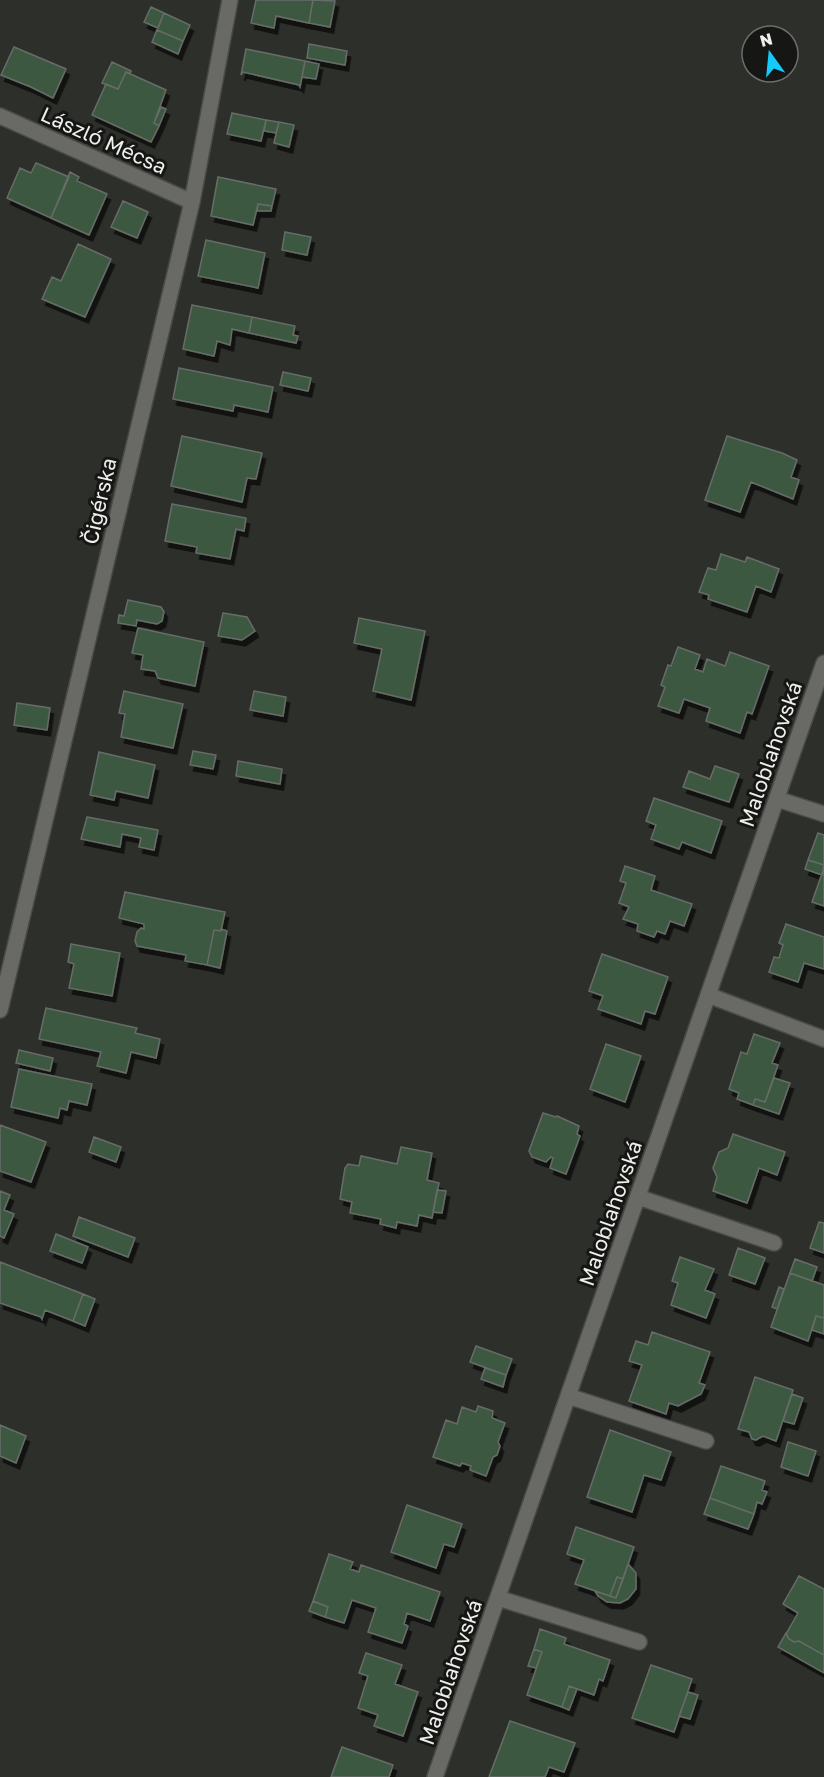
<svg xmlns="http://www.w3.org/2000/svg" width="824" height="1777" viewBox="0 0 824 1777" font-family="'Golos Text',sans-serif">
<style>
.building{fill:#3d5840;stroke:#676c68;stroke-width:1.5;filter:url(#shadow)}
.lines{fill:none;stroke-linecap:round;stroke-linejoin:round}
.minor-casing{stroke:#484a45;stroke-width:18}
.minor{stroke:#696966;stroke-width:15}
.labels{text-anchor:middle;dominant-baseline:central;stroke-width:6;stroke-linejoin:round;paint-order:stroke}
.street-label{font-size:21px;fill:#eef0ec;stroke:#161715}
</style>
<defs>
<filter id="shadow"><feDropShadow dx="3.5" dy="6" stdDeviation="0" flood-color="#0009"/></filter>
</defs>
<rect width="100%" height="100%" fill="#2d2f2a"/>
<!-- building -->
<path class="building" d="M256 0H313L309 23 276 16 274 28 251 23Z
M313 0 335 1 330 27 309 23Z
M151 7 164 13 158 28 144 22Z
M164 13 190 25 183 41 157 30Z
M157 30 183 41 178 54 152 42Z
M309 44 347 51 345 65 307 58Z
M14 47 66 69 53 98 31 87 1 75Z
M246 49 305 61 300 87 299 85 243 72 241 75Z
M305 61 319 64 316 79 302 77Z
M112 62 131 71 130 74 126 72 118 89 102 83Z
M126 72 166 90 154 123 159 126 151 142 92 115 106 84 118 89Z
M161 107 166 109 159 126 154 123Z
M232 113 266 120 261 141 227 134Z
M266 120 279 122 276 133 264 131Z
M279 122 294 125 289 147 274 143Z
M36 163 69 177 51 218 7 198 20 168 31 173Z
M70 172 79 177 77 181 107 194 89 235 51 218Z
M218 177 276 189 272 206 258 204 253 225 211 216Z
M123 201 148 212 137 238 111 227Z
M258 204 272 206 271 211H257Z
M285 232 311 237 307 255 282 250Z
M206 240 265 253 258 288 198 276Z
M78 244 111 259 85 317 42 299 52 277 61 281Z
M192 305 252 317 249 333 232 329 230 345 217 341 214 356 183 349Z
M252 317 295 326 293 335 298 336 296 343 249 333Z
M179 368 273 387 268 412 234 405 233 411 173 399Z
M283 372 311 378 308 391 280 385Z
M182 436 262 453 256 479 247 478 242 502 171 486Z
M727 436 782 453 797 460 791 477 799 480 793 499 751 482 740 512 705 500Z
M172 504 246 518 244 531 236 529 230 559 196 553 197 547 165 541Z
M721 554 745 562 747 557 779 569 771 592 756 586 747 612 708 599 709 595 699 592 708 568 716 570Z
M128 600 161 607 164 612 162 621 157 624 137 620 136 626 118 623 119 615 124 616Z
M223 613 247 617 255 631 242 640 218 636Z
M359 618 425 631 411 700 373 691 382 649 354 643Z
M138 628 204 642 195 686 158 678 155 671 141 669 143 655 132 653Z
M678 647 700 655 695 669 703 672 707 659 725 666 730 652 769 666 752 714 747 712 740 733 706 721 710 708 684 699 679 713 658 706 665 687 661 685 668 665 671 666Z
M124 691 183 704 173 748 121 737 125 714 119 713Z
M254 691 286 697 283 716 250 710Z
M17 703 50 708 47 730 14 725Z
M193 751 216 755 213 769 190 765Z
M99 752 155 765 148 798 116 791 114 800 90 795Z
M238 761 282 769 280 784 236 776Z
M715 766 739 774 729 802 683 787 689 771 710 779Z
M654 798 722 821 711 853 682 842 679 849 651 839 656 825 646 821Z
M87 817 158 830 154 850 139 847 141 838 122 834 120 847 81 839Z
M818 833 824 835V865L808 860Z
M808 860 824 865 822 875 805 869Z
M625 866 655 876 651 890 692 904 684 926 670 921 665 934 657 931 654 937 637 931 638 924 623 919 629 907 619 903 626 883 620 881Z
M824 868V906L812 902Z
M125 892 225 912 221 931 214 930 207 965 185 961 186 955 137 946 135 941 137 932 141 928 144 929V924L119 918Z
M786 924 824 937V969L804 963 798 982 769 972 774 957 779 958 783 945 779 943Z
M221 929 227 931 220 968 207 965 214 930 221 931Z
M71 944 120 953 112 996 69 988 74 964 68 962Z
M602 954 668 977 655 1014 645 1011 641 1024 598 1009 603 996 589 991Z
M46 1008 137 1028 135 1033 160 1039 156 1058 131 1052 126 1073 97 1066 101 1052 39 1039Z
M754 1034 780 1043 772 1063 778 1065 765 1102 755 1099 753 1105 737 1099 739 1093 729 1089 741 1052 747 1054Z
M606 1044 641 1056 625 1102 590 1089Z
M19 1050 53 1058 50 1071 16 1063Z
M19 1069 92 1084 87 1105 69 1101 67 1110 60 1108 58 1118 11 1107Z
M774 1078 790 1083 779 1114 753 1105 755 1099 765 1102Z
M543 1113 556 1117 557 1116 579 1126 577 1134 580 1136 566 1174 550 1168 553 1158 551 1157 546 1162 532 1157 529 1151Z
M0 1125 46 1142 31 1182 0 1171Z
M733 1134 785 1152 777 1175 759 1168 747 1203 713 1191 717 1177 713 1168 719 1152 728 1148Z
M94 1137 121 1147 116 1162 89 1152Z
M401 1147 432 1153 427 1180 439 1183 432 1218 419 1215 417 1226 397 1222 396 1228 380 1224 381 1219 350 1213 352 1202 340 1199 345 1168 348 1164 359 1166 361 1156 397 1164Z
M437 1190 446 1191 442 1213 433 1212Z
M0 1191 10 1195 4 1210 14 1214 4 1238 0 1236Z
M79 1217 135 1238 128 1257 73 1236Z
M819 1222 824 1223V1253L810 1248Z
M56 1234 88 1247 82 1263 50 1251Z
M738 1248 765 1258 755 1284 729 1275Z
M680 1257 714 1269 705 1290 715 1294 706 1318 671 1305 678 1283 672 1281Z
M795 1259 817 1267 812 1281 790 1273Z
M0 1262 83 1294 73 1321 45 1310 42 1319 41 1317 0 1303Z
M790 1273 824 1285V1318L816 1316 808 1341 771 1327Z
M779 1287 784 1289 777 1309 772 1307Z
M83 1294 95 1299 85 1326 73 1321Z
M816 1316 824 1318V1334L812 1330Z
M652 1332 710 1352 699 1383 705 1385 701 1394 678 1406 669 1403 666 1414 629 1401 642 1365 629 1361 636 1341 648 1345Z
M476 1346 512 1359 506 1375 470 1362Z
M485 1368 506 1375 503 1387 481 1379Z
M755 1377 793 1390 776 1441 763 1436 756 1440 752 1439 749 1432 738 1429Z
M792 1394 803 1398 794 1424 783 1421Z
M478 1406 493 1411 492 1418 505 1423 498 1442 500 1446 497 1455 493 1457 486 1476 470 1470 471 1466 462 1463 460 1466 433 1457 446 1420 457 1424 462 1407 476 1412Z
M0 1425 26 1436 16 1463 0 1456Z
M610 1430 671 1452 661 1480 644 1475 632 1512 587 1497Z
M788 1442 816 1451 808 1476 781 1467Z
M721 1466 765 1481 762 1490 767 1492 762 1504 757 1502 754 1514 710 1498Z
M710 1498 754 1514 748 1529 704 1514Z
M407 1505 462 1524 454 1547 444 1544 436 1568 391 1552Z
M576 1527 634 1547 623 1579 617 1577 610 1596 575 1584 584 1560 567 1554Z
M329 1554 353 1562 350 1569 359 1572 361 1565 440 1592 430 1621 407 1613 404 1624 408 1626 402 1643 368 1632 376 1608 352 1600 344 1623 325 1617 328 1607 313 1601Z
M628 1564 636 1573V1589L628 1599 620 1603 607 1602 598 1596 595 1591 616 1598Z
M799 1576 824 1589V1655L799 1641 794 1642 789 1639 786 1634 798 1613 783 1604Z
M617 1577 623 1579 616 1598 610 1596Z
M313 1601 328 1607 325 1617 309 1611Z
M540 1629 566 1638 564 1644 610 1660 603 1681 599 1679 594 1695 569 1686 562 1707 527 1695 542 1652 534 1649Z
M786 1633 789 1639 794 1642 799 1641 824 1655V1673L778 1647Z
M534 1649 542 1652 536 1668 528 1666Z
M366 1653 402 1665 395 1684 418 1692 403 1736 374 1726 378 1715 358 1708 368 1676 359 1673Z
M651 1665 692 1679 674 1732 632 1718Z
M569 1686 577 1689 569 1710 562 1707Z
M688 1692 698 1695 690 1719 679 1716Z
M510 1721 575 1743 564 1772 549 1767 545 1777H489Z
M342 1747 393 1765 389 1777H331Z"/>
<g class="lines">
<defs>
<path id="minor" d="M0 116 192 202
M777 799 824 814
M708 995 824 1039
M0 1010 192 202 230 0
M638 1197 774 1243
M568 1396 706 1441
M498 1598 639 1642
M435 1777 824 663"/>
</defs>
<!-- minor casing -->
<use href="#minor" class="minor-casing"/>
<!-- minor -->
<use href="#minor" class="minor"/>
</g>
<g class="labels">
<!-- street labels -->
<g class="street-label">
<text transform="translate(104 140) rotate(24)">László Mécsa</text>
<text transform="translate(99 501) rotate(-77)">Čigérska</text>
<text transform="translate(770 754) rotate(-71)">Maloblahovská</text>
<text transform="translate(610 1213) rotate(-71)">Maloblahovská</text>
<text transform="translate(450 1672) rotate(-71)">Maloblahovská</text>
</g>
</g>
<!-- north arrow -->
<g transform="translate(770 54) rotate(345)"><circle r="28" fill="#161715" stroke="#6c6e6b" stroke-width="1.5"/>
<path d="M0-4.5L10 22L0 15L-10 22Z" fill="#15cafb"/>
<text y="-9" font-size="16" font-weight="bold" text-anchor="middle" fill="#eef0ec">N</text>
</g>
</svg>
